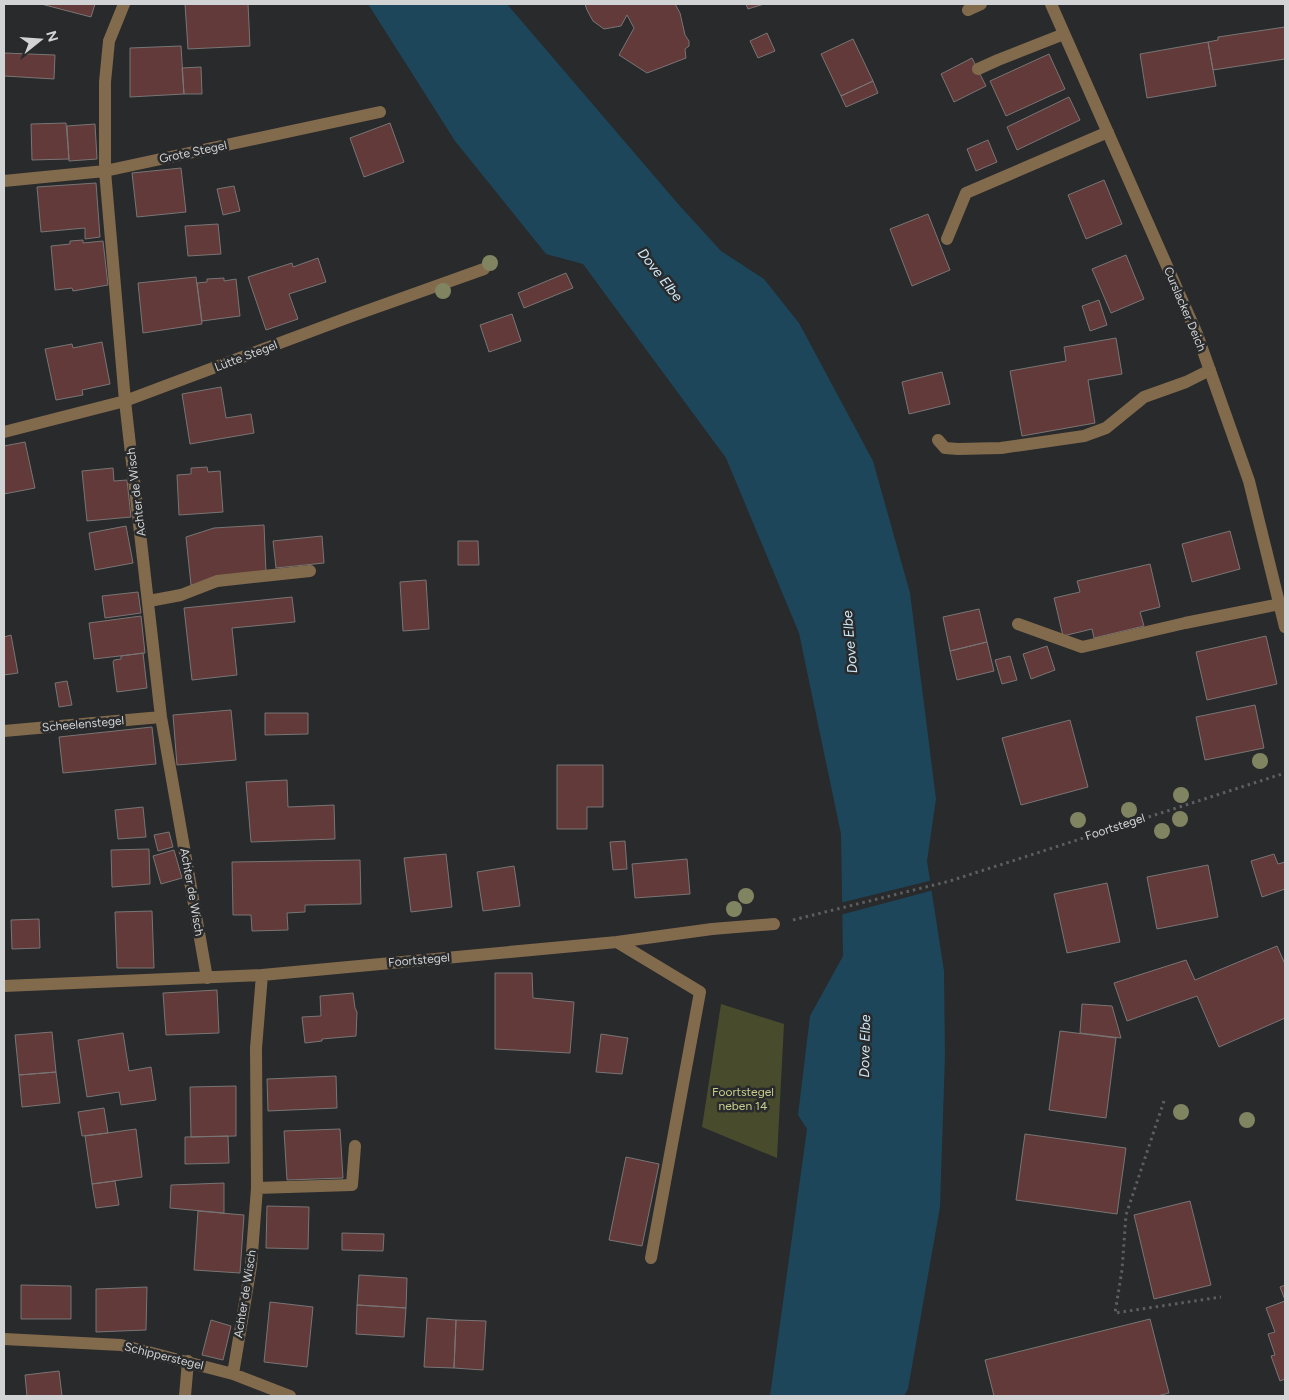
<svg xmlns="http://www.w3.org/2000/svg" width="1289" height="1400" viewBox="0 0 1289 1400" font-family="Figtree,sans-serif">
<style>
.green{fill:#494b2d}
.water{fill:#1d465a}
.pier{fill:#282a2c}
.building{fill:#623a39;stroke:#797575}
.lines{fill:none;stroke-linecap:round;stroke-linejoin:round}
.path{stroke:#5d5e60;stroke-width:3;stroke-dasharray:2.5 4;stroke-linecap:butt}
.minor{stroke:#826a4d;stroke-width:12}
.tree{fill:#818461}
.labels{text-anchor:middle;dominant-baseline:central;stroke-width:5;stroke-linejoin:round;paint-order:stroke}
.street-label{font-size:12px;fill:#d2d3d4;stroke:#282a2c}
.park-label{font-size:12px;fill:#cace8c;stroke:#282a2c}
.water-label{font-size:14px;font-style:italic;fill:#cee9f7;stroke:#282a2c}
</style>
<rect width="100%" height="100%" fill="#282a2c"/>
<!-- green -->
<path class="green" d="M721 1004 784 1024 777 1158 702 1127Z"/>
<!-- water -->
<path class="water" d="M368 4H507L679 205 721 251 764 279 799 323 873 461 910 593 936 799 927 861 944 971 945 1055 940 1207 908 1389 904 1396H770L807 1129 798 1115 810 1016 843 956 841 834 799 633 726 458 583 264 546 254 455 141Z"/>
<!-- pier -->
<path class="pier" d="M933 880 934 890 840 915V903Z"/>
<!-- building -->
<path class="building" d="M41 4H95L91 17Z
M185 4H248L250 46 188 49Z
M585 4H675L680 13 685 35 689 41V46L685 49 686 58 647 73 619 55 634 28 627 15 621 26 604 29 593 21 587 10Z
M746 4H764L748 9Z
M1285 27V59L1213 70 1208 42 1218 40V37Z
M767 33 775 51 758 58 750 41Z
M853 39 873 81 841 96 821 54Z
M1208 42 1216 86 1147 98 1140 54Z
M181 46 184 94 130 97V48Z
M4 53 55 55 54 79 4 76Z
M1049 54 1065 89 1006 116 990 81Z
M972 58 986 86 954 102 941 74Z
M201 67 202 94H184L182 68Z
M873 81 878 93 846 107 841 96Z
M1069 97 1080 120 1017 150 1007 127Z
M66 123 69 159 32 160 31 124Z
M390 123 404 162 364 177 350 138Z
M95 124 97 159 69 161 67 126Z
M988 140 997 162 976 171 967 149Z
M181 168 186 212 137 217 132 173Z
M1104 180 1122 224 1086 239 1068 195Z
M96 183 100 237 85 239V228L41 232 37 187Z
M234 186 240 211 223 215 217 189Z
M928 214 950 270 912 286 890 229Z
M218 224 221 254 188 256 185 226Z
M83 240V243L103 241 108 285 73 291 72 288 55 290 51 246 70 244V241Z
M1126 255 1144 299 1111 313 1092 269Z
M318 258 326 282 289 294 298 319 266 330 248 277 292 263 293 267Z
M566 273 573 288 524 308 518 293Z
M196 277 202 324 143 333 138 283Z
M224 278V281L236 279 240 316 202 321 197 283 207 282V279Z
M1099 300 1107 325 1090 331 1082 306Z
M512 314 521 341 489 352 480 325Z
M1116 338 1122 374 1088 380 1095 423 1022 436 1010 371 1066 361 1064 347Z
M102 342 110 384 82 390 83 395 56 400 45 349 72 344 73 348Z
M942 372 950 404 909 414 902 382Z
M221 387 226 418 251 414 254 433 190 444 182 394Z
M25 442 35 488 4 494V446Z
M207 467 208 472 220 471 223 512 179 515 177 475 191 474V468Z
M113 468 114 481 127 480 131 517 87 521 82 471Z
M264 525 266 573 191 585 186 537 214 528Z
M126 526 133 563 95 570 89 533Z
M1230 531 1240 569 1192 582 1182 544Z
M322 536 324 563 276 568 273 541Z
M458 541H478L479 565H458Z
M1150 564 1160 607 1140 612 1144 626 1094 638 1092 629 1063 636 1054 598 1080 592 1077 581Z
M426 580 429 629 403 631 400 582Z
M138 592 141 613 105 618 102 596Z
M292 597 295 622 232 628 237 675 192 680 184 608Z
M979 609 987 642 950 651 943 617Z
M141 616 145 653 94 659 89 623Z
M11 635 18 673 4 675V637Z
M1266 636 1277 684 1207 700 1196 652Z
M987 642 994 671 957 680 950 651Z
M1047 646 1055 670 1031 679 1023 654Z
M143 653 147 688 117 692 113 662 114 660 121 659V656Z
M1010 656 1017 680 1002 684 995 660Z
M67 681 72 705 59 707 55 683Z
M1255 705 1264 748 1205 760 1196 717Z
M231 710 236 760 177 765 173 715Z
M265 713H308V734L265 735Z
M1070 720 1088 787 1021 805 1002 738Z
M152 727 156 764 63 773 59 737Z
M557 765H603V807H587V829H557Z
M287 780 288 807 334 805 335 839 251 842 246 782Z
M143 807 146 837 118 839 115 810Z
M169 832 173 847 158 851 154 835Z
M625 841 627 869 613 870 610 842Z
M149 849 150 884 112 887 111 850Z
M174 850 182 878 161 884 153 856Z
M446 854 452 907 411 912 404 858Z
M1274 854 1278 864 1285 862V889L1262 897 1251 861Z
M687 859 690 894 635 898 632 864Z
M360 860 361 904 305 905V912L287 913 288 930 252 931 251 915H233L232 862Z
M1208 865 1218 917 1157 929 1147 877Z
M514 866 520 906 483 911 477 872Z
M1107 883 1120 942 1067 953 1054 894Z
M152 911 154 968H117L115 912Z
M39 919 40 948 12 949 11 920Z
M1277 946 1285 964V1018L1219 1047 1197 996 1127 1021 1114 983 1186 960 1195 980Z
M495 973H532L533 998 574 1002 570 1053 495 1049Z
M217 990 219 1033 166 1035 163 993Z
M353 993 355 1008 357 1012 356 1036 322 1039V1041L305 1043 302 1017 321 1016 320 996Z
M1082 1004 1112 1006 1121 1038 1080 1033Z
M1060 1031 1116 1038 1106 1118 1049 1110Z
M52 1032 56 1072 19 1075 15 1035Z
M123 1033 129 1071 151 1067 156 1100 121 1105 119 1092 87 1097 78 1040Z
M601 1034 628 1038 622 1074 596 1072Z
M56 1072 60 1103 22 1107 19 1075Z
M336 1076 337 1108 268 1111 267 1079Z
M236 1086V1136L191 1137 190 1087Z
M104 1108 108 1133 82 1136 78 1112Z
M136 1129 142 1177 92 1184 85 1136Z
M340 1129 343 1178 287 1180 284 1131Z
M1025 1134 1126 1148 1117 1214 1016 1200Z
M228 1136 229 1163 185 1164V1137Z
M626 1157 659 1164 642 1246 609 1240Z
M115 1181 119 1205 96 1208 92 1184Z
M224 1183V1213L170 1208 171 1185Z
M1190 1201 1211 1285 1154 1299 1134 1215Z
M267 1206 309 1207 308 1249 266 1248Z
M198 1211 244 1215 240 1273 194 1270Z
M342 1233 384 1234 383 1251 342 1250Z
M359 1275 407 1278 406 1308 357 1305Z
M21 1285 71 1286V1319H21Z
M1285 1285V1300L1280 1287Z
M147 1287 146 1330 96 1332V1289Z
M1285 1301V1379L1280 1381 1271 1356 1275 1355 1268 1334 1275 1332 1266 1308Z
M270 1302 313 1307 307 1367 264 1362Z
M357 1305 406 1308 404 1337 356 1334Z
M427 1318 456 1320 454 1368 424 1367Z
M1150 1319 1169 1393 1157 1396H994L985 1360Z
M211 1320 231 1326 223 1360 202 1355Z
M456 1320 486 1321 483 1370 454 1368Z
M59 1371 62 1396H27L25 1375Z"/>
<g class="lines">
<!-- path -->
<path class="path" d="M793 920 950 881 1285 773
M1164 1101 1126 1215 1122 1270 1115 1313 1221 1297"/>
<!-- minor -->
<path class="minor" d="M124 4 109 41 105 82V171L125 401 161 717 207 978
M1051 4 1197 334 1249 481 1285 627
M968 10 981 4
M978 69 998 60 1064 34
M4 181 105 171 380 112
M947 239 966 193 1108 132
M4 432 125 401 352 316 484 269
M938 440 945 448 958 449 1001 448 1084 436 1106 428 1144 397 1186 382 1210 370
M149 601 181 595 217 581 310 571
M1018 624 1082 647 1185 623 1280 604
M4 731 161 717
M617 942 700 992 651 1258
M4 986 262 975 617 942 712 929 774 924
M257 1188 352 1185 355 1146
M4 1339 121 1345 233 1374 290 1396
M233 1374 251 1266 257 1188 256 1048 262 975
M185 1396 188 1361"/>
</g>
<!-- trees -->
<g class="tree">
<circle cx="490" cy="263" r="8"/>
<circle cx="443" cy="291" r="8"/>
<circle cx="1260" cy="761" r="8"/>
<circle cx="1181" cy="795" r="8"/>
<circle cx="1129" cy="810" r="8"/>
<circle cx="1180" cy="819" r="8"/>
<circle cx="1078" cy="820" r="8"/>
<circle cx="1162" cy="831" r="8"/>
<circle cx="746" cy="896" r="8"/>
<circle cx="734" cy="909" r="8"/>
<circle cx="1181" cy="1112" r="8"/>
<circle cx="1247" cy="1120" r="8"/>
</g>
<g class="labels">
<!-- street labels -->
<g class="street-label">
<text transform="translate(193 152) rotate(-12)">Grote Stegel</text>
<text transform="translate(1185 309) rotate(67)">Curslacker Deich</text>
<text transform="translate(246 356) rotate(-21)">Lütte Stegel</text>
<text transform="translate(136 492) rotate(-97)">Achter de Wisch</text>
<text transform="translate(83 724) rotate(-5)">Scheelenstegel</text>
<text transform="translate(1115 827) rotate(-18)">Foortstegel</text>
<text transform="translate(192 892) rotate(80)">Achter de Wisch</text>
<text transform="translate(419 960) rotate(-5)">Foortstegel</text>
<text transform="translate(245 1294) rotate(-81)">Achter de Wisch</text>
<text transform="translate(164 1356) rotate(14)">Schipperstegel</text>
</g>
<!-- park labels -->
<g class="park-label">
<text x="743" y="1092">Foortstegel<tspan x="743" dy="14">neben 14</tspan></text>
</g>
<!-- water labels -->
<g class="water-label">
<text transform="translate(660 275) rotate(52)">Dove Elbe</text>
<text transform="translate(850 642) rotate(-95)">Dove Elbe</text>
<text transform="translate(865 1046) rotate(-89)">Dove Elbe</text>
</g>
</g>
<!-- border -->
<rect width="1289" height="1400" fill="none" stroke="#d2d3d4" stroke-width="10"/>
<!-- north arrow -->
<g transform="translate(40 40) rotate(73)" stroke="#282a2c" stroke-width="4" paint-order="stroke">
<path d="M0-4L9 19L0 12L-9 19Z" fill="#d2d3d4"/>
<text y="-8" font-size="14" font-weight="bold" text-anchor="middle" fill="#d2d3d4">N</text>
</g>
</svg>
